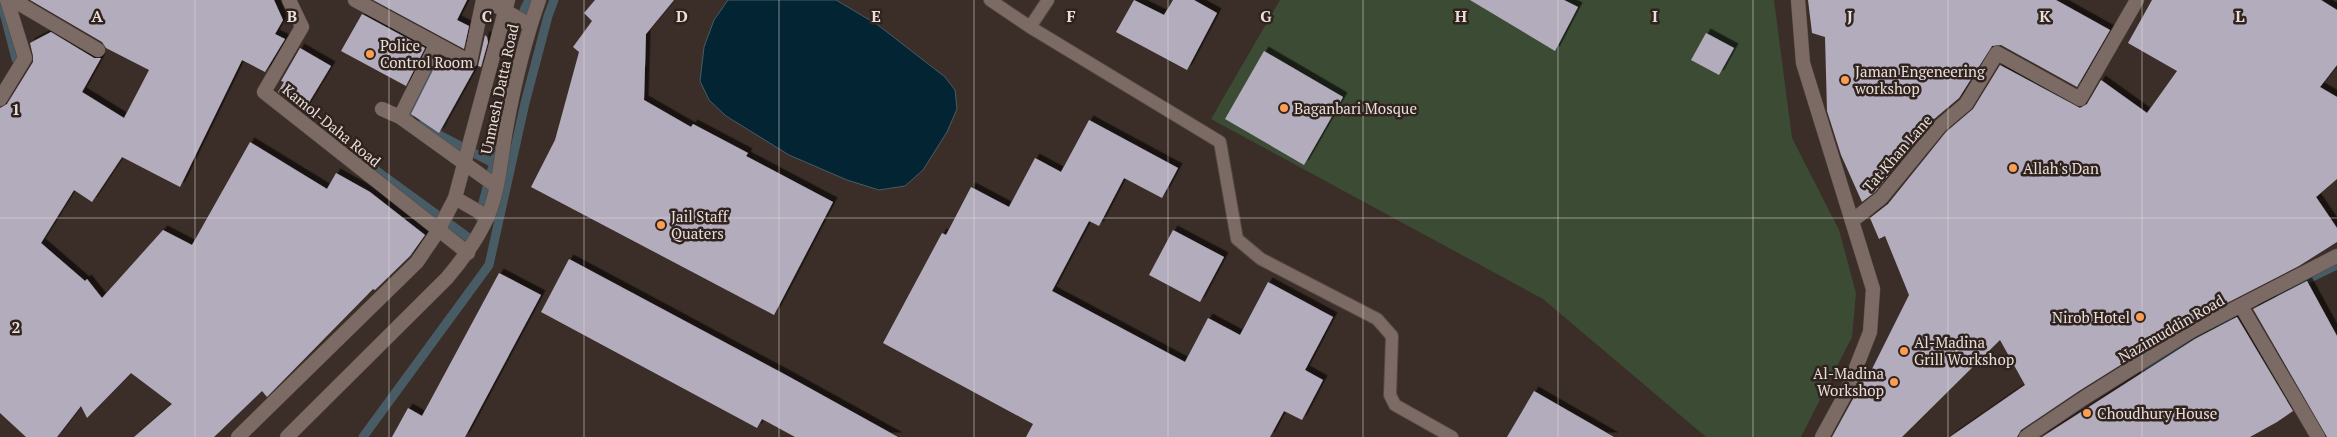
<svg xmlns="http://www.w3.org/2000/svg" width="2337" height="437" viewBox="0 0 2337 437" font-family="'PT Serif',serif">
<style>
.green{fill:#3c4b34}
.water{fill:#032533;stroke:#485c65}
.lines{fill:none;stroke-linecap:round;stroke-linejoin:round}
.stream{stroke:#485c65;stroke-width:9}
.building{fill:#b2acbc;filter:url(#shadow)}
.service-casing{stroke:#554945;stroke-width:14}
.minor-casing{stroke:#554945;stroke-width:15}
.tertiary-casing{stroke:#554945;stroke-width:15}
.secondary-casing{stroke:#554945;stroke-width:15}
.service{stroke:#7c6b65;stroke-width:12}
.minor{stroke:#7c6b65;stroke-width:14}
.tertiary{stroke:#7c6b65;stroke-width:14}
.secondary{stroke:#7c6b65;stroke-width:14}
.grid{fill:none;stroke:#e8dedb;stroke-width:1;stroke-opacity:0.55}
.poi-dot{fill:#fc9d54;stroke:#30231e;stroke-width:2}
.labels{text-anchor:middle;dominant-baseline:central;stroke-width:5;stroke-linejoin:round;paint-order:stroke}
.poi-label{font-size:15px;fill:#e8dedb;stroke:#30231e;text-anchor:start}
.street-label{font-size:15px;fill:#e8dedb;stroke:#30231e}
.grid-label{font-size:16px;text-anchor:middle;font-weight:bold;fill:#e8dedb;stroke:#30231e;stroke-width:5;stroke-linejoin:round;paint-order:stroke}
</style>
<defs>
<filter id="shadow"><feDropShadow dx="4.5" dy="-4.5" stdDeviation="0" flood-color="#0009"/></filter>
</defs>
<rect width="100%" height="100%" fill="#3b2d27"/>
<!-- green -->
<path class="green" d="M1280 0H1774L1792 138 1839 230 1856 293 1852 337 1801 437H1706L1543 299 1211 119Z"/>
<!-- water -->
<path class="water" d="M728 0H836L878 25 945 77 955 90 957 109 947 132 923 170 905 186 879 190 847 180 789 155 726 116 709 100 700 81 704 47 714 20Z"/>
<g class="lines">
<!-- stream -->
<path class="stream" d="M4 0 3 9 16 59
M523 25 524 10 529 0
M402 115 407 118 444 50
M420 125 493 163
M356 156 473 241
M479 217 498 147
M2279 293 2337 265
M2145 367 2229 318
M363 437 489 265 525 103 548 16 554 0"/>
</g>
<!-- building -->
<path class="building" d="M30 0H274L283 20 275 34 285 39 265 72 242 60 180 187 122 157 92 202 74 190 41 243 85 281 87 279 102 298 163 230 192 245 250 142 327 189 336 173 370 192 425 235 410 256 375 290 373 289 267 397 262 391 214 437H134L172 404 131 373 87 418 81 406 57 437H26L0 413V108L7 104 33 62V56L30 43 51 32 94 58H101L82 92 124 118 149 70 106 48 102 42Z
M373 0H467L457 20 469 26 464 49Z
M595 0H674L646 34 644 100 691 127 693 124 748 153 746 156 833 202 774 315 531 187 555 140 579 52 573 47 592 21 584 13Z
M1134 0 1164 15 1173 0H1194L1217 13 1187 70 1116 32Z
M1470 0H1564L1578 7 1555 51Z
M1808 0H2056L2110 30 2077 87 2001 45 1992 46 1959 98 1933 120 1875 192 1862 202 1841 155 1827 111 1825 37 1812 33Z
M2152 0H2321L2337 10V65L2320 87 2337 97V179L2316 197 2337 228V242L2299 266 2186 324 2079 391 2021 430 2017 437H1950L2025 385 2000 340 1902 437H1832L1854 397 1861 378 1866 381 1909 295 1885 236 1879 239 1870 218 1888 204 1946 132 1973 109 2000 65 2080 108 2087 104 2101 80 2147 113 2177 71 2128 43Z
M362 14 425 48 406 86 341 51Z
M1706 33 1734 48 1719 75 1691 60Z
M485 35 487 37 488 42 481 67 478 66Z
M300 48 331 66 305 109 278 92 284 82 281 81Z
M1264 51 1343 97 1304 165 1225 119Z
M440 56 466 70H474L439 133 411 114Z
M1089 120 1178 168 1162 198 1124 178 1099 226 1089 221 1052 291 1185 362 1208 318 1240 335 1268 282 1333 317 1305 370 1323 380 1302 420 1284 411 1270 437H1026L1033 424 883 343 942 233 946 235 971 187 1009 207 1035 158 1061 172Z
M1173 230 1224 257 1200 302 1149 275Z
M569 259 786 375 898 437H795L762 419 757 428 541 312Z
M499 273 541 295 465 437H392L408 408 422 416Z
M2307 281 2337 336V437H2327L2253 309Z
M2237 317 2293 411 2277 422 2250 437H2042L2195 339Z
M1534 391 1614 437H1507Z"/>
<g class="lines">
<defs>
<path id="service" d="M990 0 1030 27 1220 142 1237 239 1261 259 1377 319 1392 336 1390 395 1395 405 1452 437
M1030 27 1048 0"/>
<path id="minor" d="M13 0 98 50
M289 0 302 27 264 92 468 253
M355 0 470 62 483 0
M486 0 530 25
M0 99 25 58 7 0
M382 109 400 117 496 186
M400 117 436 45
M1852 221 1881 198 1940 126 1966 104 1997 53 2080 99 2137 0
M2241 306 2318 437"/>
<path id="tertiary" d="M1798 0 1803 63 1873 289 1870 332 1846 393 1822 437
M2026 437 2084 398 2191 331 2337 256"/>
<path id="secondary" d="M455 198 488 217
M238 437 417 262 438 231 455 198 508 0
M287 437 447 278C463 259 477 240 487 218 499 191 501 157 506 129 514 85 524 42 539 0"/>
</defs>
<!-- service casing -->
<use href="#service" class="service-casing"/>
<!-- minor casing -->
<use href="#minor" class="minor-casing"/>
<!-- tertiary casing -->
<use href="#tertiary" class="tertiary-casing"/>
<!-- secondary casing -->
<use href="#secondary" class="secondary-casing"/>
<!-- service -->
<use href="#service" class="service"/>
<!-- minor -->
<use href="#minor" class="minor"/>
<!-- tertiary -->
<use href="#tertiary" class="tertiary"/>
<!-- secondary -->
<use href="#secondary" class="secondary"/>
</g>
<!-- grid -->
<path class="grid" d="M195 0V437M389 0V437M584 0V437M779 0V437M974 0V437M1168 0V437M1363 0V437M1558 0V437M1753 0V437M1948 0V437M2142 0V437M0 218H2337"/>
<!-- markers -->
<g class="poi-dot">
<circle cx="370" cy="54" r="5"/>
<circle cx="1845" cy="80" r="5"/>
<circle cx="1284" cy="108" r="5"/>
<circle cx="2013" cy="168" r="5"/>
<circle cx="661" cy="225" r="5"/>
<circle cx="2140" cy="317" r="5"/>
<circle cx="1904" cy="351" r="5"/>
<circle cx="1894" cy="382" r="5"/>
<circle cx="2087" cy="413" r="5"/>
</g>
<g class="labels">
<!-- poi labels -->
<g class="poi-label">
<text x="380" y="45">Police<tspan x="380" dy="17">Control Room</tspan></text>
<text x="1855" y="71">Jaman Engeneering<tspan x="1855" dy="17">workshop</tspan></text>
<text x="1294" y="108">Baganbari Mosque</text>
<text x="2023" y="168">Allah's Dan</text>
<text x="671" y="216">Jail Staff<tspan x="671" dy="17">Quaters</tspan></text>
<text x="2130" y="317" text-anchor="end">Nirob Hotel</text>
<text x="1914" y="342">Al-Madina<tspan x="1914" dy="17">Grill Workshop</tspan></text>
<text x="1884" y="373" text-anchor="end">Al-Madina<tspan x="1884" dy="17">Workshop</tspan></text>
<text x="2097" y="413">Choudhury House</text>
</g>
<!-- street labels -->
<g class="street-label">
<text transform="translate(499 89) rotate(-78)">Unmesh Datta Road</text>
<text transform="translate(332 125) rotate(39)">Kamol-Daha Road</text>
<text transform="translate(1897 153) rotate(-49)">Tat Khan Lane</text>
<text transform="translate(2171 328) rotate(-30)">Nazimuddin Road</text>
</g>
</g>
<g class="grid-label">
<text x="97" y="22">A</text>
<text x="292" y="22">B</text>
<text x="487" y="22">C</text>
<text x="682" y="22">D</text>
<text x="876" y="22">E</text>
<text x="1071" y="22">F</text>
<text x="1266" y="22">G</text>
<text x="1461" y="22">H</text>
<text x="1655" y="22">I</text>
<text x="1850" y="22">J</text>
<text x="2045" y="22">K</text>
<text x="2240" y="22">L</text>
<text x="16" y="115">1</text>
<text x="16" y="333">2</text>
</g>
</svg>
